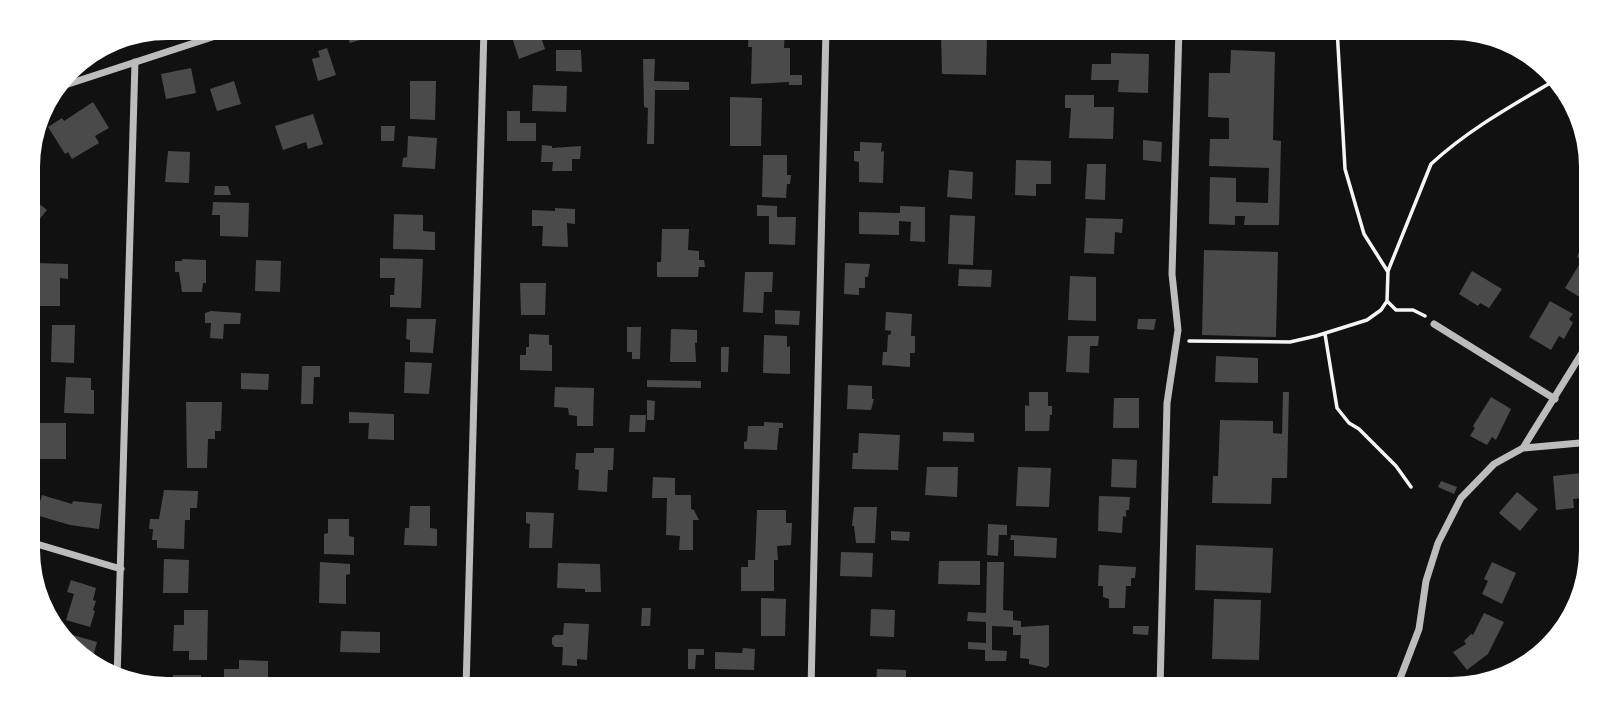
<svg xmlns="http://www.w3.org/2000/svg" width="1619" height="717" viewBox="0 0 1619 717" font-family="'Nunito Sans',sans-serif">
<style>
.building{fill:#4a4a4a}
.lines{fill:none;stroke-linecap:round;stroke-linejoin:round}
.path{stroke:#f5f5f5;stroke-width:3.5}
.minor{stroke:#bcbcbc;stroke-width:7}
</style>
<rect width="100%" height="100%" fill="#111"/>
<!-- building -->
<path class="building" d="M344 28H378L380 34 350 43Z
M509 28H538L545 49 519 59Z
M749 28H785L784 48H790V75H802V85H789V82L751 84 752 47H748Z
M1106 28H1135V36H1121V31L1106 30Z
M941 34 987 36 986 75 942 74Z
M327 48 336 75 318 81 312 59 320 57 318 51Z
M556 50H581L582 72 556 71Z
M1231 50 1275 52 1273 140 1281 141 1279 225H1244L1245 216H1235V225L1209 224 1210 177 1236 178V202L1268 203 1269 168 1209 166 1210 139H1229V118L1208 117 1209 73H1230Z
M1111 53 1149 54 1148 93 1118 92 1119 80H1091L1092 64H1111Z
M643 59H655L654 81 689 82V90H655L654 144H647L648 108 644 107Z
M191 68 196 93 166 99 161 74Z
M234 81 241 104 217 111 210 89Z
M410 81H436L435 120 410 119Z
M533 85 567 86 566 112 532 111Z
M1065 95H1094V107H1114L1113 139 1069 138 1071 108H1065Z
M730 97 762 98 761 146H730Z
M93 102 109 128 95 136 99 143 72 159 68 152 65 154 48 127 62 118 64 121Z
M507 111H520V123H536V141H507Z
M313 114 323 144 308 149 306 142 283 150 275 126Z
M381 126H395L394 141H381Z
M408 136 437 138 435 169 402 167 403 158 407 157Z
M1143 140 1162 142 1161 162 1143 160Z
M860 142 882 143 881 152 884 151 883 183 859 182V162L854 161V151H860Z
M542 145 552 146V148L581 146 580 159H572V171H552L553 162H541Z
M168 151 190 152 189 183 165 182Z
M763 155H787V175H791L790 184H787L786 198 762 197Z
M1016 160 1051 161V184H1036V196L1015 195Z
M1087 164H1106L1105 200 1085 199Z
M949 170 973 172 972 199 947 197Z
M215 186H228L231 195H214Z
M29 196 47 210 34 226 29 222Z
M213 202 249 203 248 237 220 236V215H212Z
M757 205 777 206V217H796L795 245 769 244V216H757Z
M900 206 925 207V242L910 241 911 222 899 221V235L859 234V212L900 213Z
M555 208 575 209V224L567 223 568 247 542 246 543 226H532V210L555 211Z
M394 214 423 215V231L435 232V250L393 249Z
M950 215 975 216 973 265 948 264Z
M1086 218 1123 219 1122 233 1115 232 1114 254 1084 253Z
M662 229H689L688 250 699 251V260H704L705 267H699L698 277H657V262H661Z
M1204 250 1278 252 1276 337 1202 335Z
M1580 250 1590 256V294L1586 301 1565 288 1582 260 1577 257Z
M380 258 423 259 421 308 390 307V295H394L395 278H380Z
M182 259 206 260V283H203L202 292H182L179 272H175V261H182Z
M256 260 281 261 280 292 255 291Z
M36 263 68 264V279L60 278V306H36Z
M845 263 870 264 868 277H865V288H859V295L844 294Z
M959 269 992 270 991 287 958 286Z
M1472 271 1502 289 1489 308 1480 303 1478 306 1459 294Z
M745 272H773L772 292H764L763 313 743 312Z
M1070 276 1096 277V321L1068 320Z
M520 283H546L545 315H521Z
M1550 301 1573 314 1569 319 1573 323 1564 339 1559 336 1551 350 1529 337Z
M775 310 800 311 799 325 775 324Z
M211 311 241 313 240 324H224L223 339 210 338 211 323H205V313Z
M886 312 912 314 911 336H915V353H910V367L882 365 883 352H887L888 335 891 334V331L885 330Z
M407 319H436L433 353 410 352V340L406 339Z
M1138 319H1156L1154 330 1137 329Z
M52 325H75L74 363 51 362Z
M627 327H641L640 359H632V352H627Z
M671 329 697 330V343H695L696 362H670Z
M529 334 549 335V345H552V371L520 370V355H526V347H529Z
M764 335 787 336V347L790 346V374L763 373Z
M1068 336H1099L1098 346H1090L1089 373 1066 372Z
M721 347H729L728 372H721Z
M1216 356 1258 358V383L1215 382Z
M405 362 432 363 429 394 404 393Z
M302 366H320V377H314L313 404H301Z
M241 373 269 374 268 390 241 389Z
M66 377 91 378V390H94V414L64 413Z
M647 380 701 381V388L647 387Z
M848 385 872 386V399H874L871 410 847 409Z
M555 387 594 388 593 426H577V416L569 415 568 408 554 407Z
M1029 392H1048V406H1052V415H1050L1049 431H1025V405L1029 406Z
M1283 392H1289L1287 478H1272L1271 504 1212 503 1213 476H1218L1220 420 1273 421V433L1282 434Z
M1491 397 1511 409 1496 440 1492 437 1487 445 1470 436 1475 428 1473 426Z
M1114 398H1139V428H1113Z
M647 400 655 401 654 420H647Z
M186 402H222L221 431H215V439H208L207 468H187Z
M349 412 394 414V440L368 439 369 423H349Z
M630 415H646L645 432H629Z
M764 422 783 423V428H779L777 450 744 449V442L747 441 748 426H764Z
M40 423H66V459H40Z
M943 432 974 433V442L943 441Z
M859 433 900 435 898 470 852 469 853 453H858Z
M594 448H614L613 470H608L607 492 578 490 579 470 575 469 576 453H594Z
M1112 459 1137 460 1136 488 1111 487Z
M927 467H958L957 497 925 495Z
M1018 467 1051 468 1049 507 1016 506Z
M1591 472V497L1573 499 1574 508 1556 510 1553 476Z
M653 477 675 478V495H691V509L694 510 699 520H693V550H679L680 536 666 535 667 498H652Z
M1441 481 1457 487 1454 494 1438 487Z
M164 490 198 491 197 508H190V520H185L184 549 157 548V540H152L153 529H149L150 519H159Z
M1517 492 1538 509 1520 531 1499 513Z
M42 495 72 504 73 501 102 504 99 529 70 525 36 515Z
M1099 496 1130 497 1129 510H1126V517L1123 516 1122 533 1098 531Z
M410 506H430V528L437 529V546L404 545 405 528H409Z
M854 507H877L875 543H856L854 526H852Z
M757 510H786V523H792L791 545 777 546 778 560H774V591H741V567H748V560H755Z
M526 512 554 513 552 548H529L530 524 526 523Z
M328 519H349V536L354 537V555L324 554V534L328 533Z
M988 524 1007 525V535H999L998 556 987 555Z
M891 531 910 532 909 541 891 540Z
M1011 535 1057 538 1056 558 1014 556V540H1010Z
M1196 545 1273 548 1271 593 1195 590Z
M841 552 873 553 872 577 840 576Z
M164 559 189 560 188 593H163Z
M939 561H980V585L938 584Z
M320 562 350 564V574L346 575V604L319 603Z
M987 562H1004L1003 610 1013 611V620L1021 621V627L1049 625V665L1046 668 1029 664V659L1020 658 1021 635H1013V627L992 626V650L1007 651 1006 661H985V650L968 649V642L986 643V622L967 621 968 612 986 613Z
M1492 562 1516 573 1502 604 1482 594 1488 581 1484 579Z
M558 563 600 564 601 592H585V589L557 588Z
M1099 565 1136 567 1135 578H1131V586H1126L1125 608H1109V599L1103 597V586H1098Z
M71 580 96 588 93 600 96 601 93 610 95 611 90 627 66 620 74 594 67 592Z
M761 598 786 599 785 636H761Z
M1214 599 1261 600 1259 660 1212 659Z
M642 608H651L650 626H641Z
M871 609 895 610 894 637 870 636Z
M184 610H208L207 660H189V651H173L174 625H184Z
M1484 613 1504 622 1488 654 1467 670 1453 652 1466 644 1464 641 1471 634 1473 635Z
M564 623 589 624 587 660 577 659V666L562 665 563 647H555L552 644V638L555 635H563Z
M1133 626H1149L1148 635 1133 634Z
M341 631 380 632V653L340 652Z
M66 633 97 642 92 661 64 640Z
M743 648 755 649 754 670 715 669V652L742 653Z
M688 649H704V655H696L695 669H688Z
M239 660 268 661V682H275V689H251V682L224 681V669H239Z
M877 669 906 670V689H876Z
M173 675H201V689H173Z
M1433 677 1455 687 1454 689H1428Z"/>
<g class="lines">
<!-- path -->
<path class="path" d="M1337 28 1345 169 1364 234 1388 272
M1425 316 1413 310H1396L1387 301 1388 271 1431 164C1469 129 1513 105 1557 79
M1325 334 1337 408 1349 423 1359 429 1396 466 1411 487
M1189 341 1290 342 1316 336 1367 320 1381 310 1387 301"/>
<!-- minor -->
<path class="minor" d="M56 88 240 28
M1434 324 1555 399
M1523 448 1590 340
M30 542 121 569
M117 679 135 62
M466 689 484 28
M811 689 826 28
M1160 689 1167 403 1178 330 1172 274 1179 28
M1396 689 1419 629 1426 581 1438 543 1461 498 1494 464 1523 448 1591 442"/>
</g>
<!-- crop -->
<path d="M0 0H1619V717H0ZM167 40H1452A127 127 0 0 1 1579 167V550A127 127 0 0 1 1452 677H167A127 127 0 0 1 40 550V167A127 127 0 0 1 167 40Z" fill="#fff" fill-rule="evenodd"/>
</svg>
